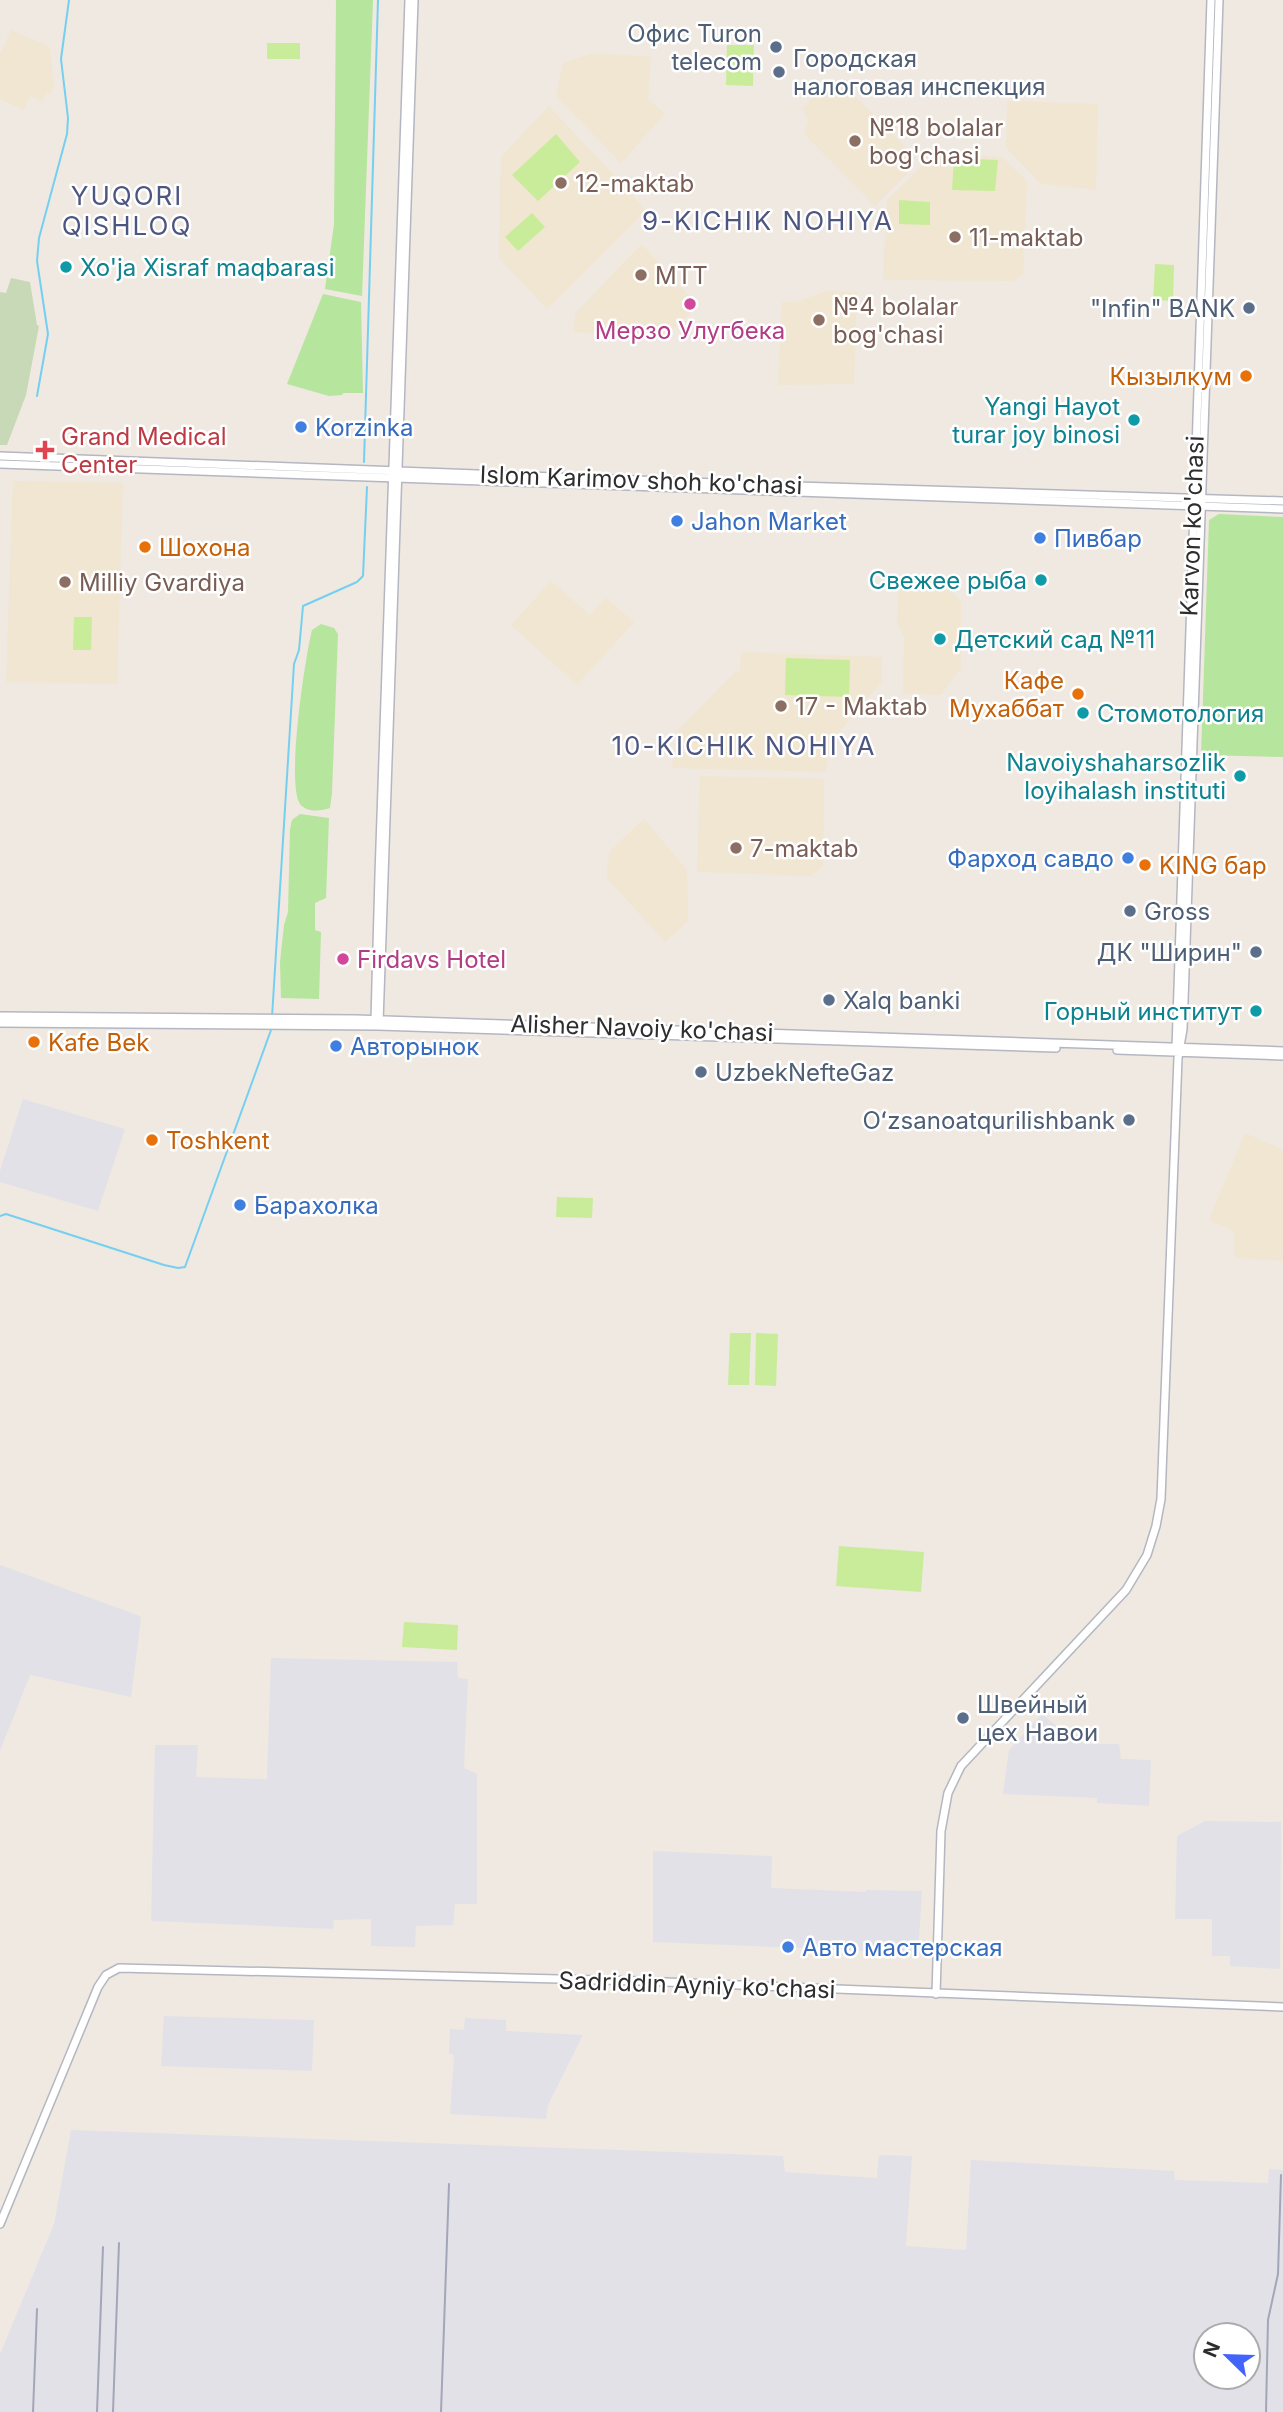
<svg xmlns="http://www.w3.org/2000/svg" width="1283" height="2412" viewBox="0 0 1283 2412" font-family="Inter,sans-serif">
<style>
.industrial{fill:#e3e1e8;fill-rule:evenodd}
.education{fill:#f0e6d1}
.green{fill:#b6e59e}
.cemetery{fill:#c8d9b8}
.pitch{fill:#c9ec9a}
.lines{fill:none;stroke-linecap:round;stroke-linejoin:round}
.stream{stroke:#75cff0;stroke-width:2}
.secondary-casing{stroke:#b4b7c1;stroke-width:10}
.secondary{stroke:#fff;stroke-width:7}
.rail{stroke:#a3a6b8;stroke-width:2}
.service-dot{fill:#5c6f8a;stroke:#fff;stroke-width:2.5}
.education-dot{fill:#8d6e63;stroke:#fff;stroke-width:2.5}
.culture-dot{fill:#0f9aa8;stroke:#fff;stroke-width:2.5}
.hotel-dot{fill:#d1479c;stroke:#fff;stroke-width:2.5}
.food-dot{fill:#e8710a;stroke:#fff;stroke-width:2.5}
.shop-dot{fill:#3f7fe0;stroke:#fff;stroke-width:2.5}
.health-dot{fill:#e0444e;stroke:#fff;stroke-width:2.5}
.labels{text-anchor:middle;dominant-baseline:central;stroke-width:5;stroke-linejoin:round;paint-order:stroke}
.service-label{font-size:24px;fill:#4e5e75;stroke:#fff;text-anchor:start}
.education-label{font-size:24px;fill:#785e54;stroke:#fff;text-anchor:start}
.culture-label{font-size:24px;fill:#0d838f;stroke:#fff;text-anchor:end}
.hotel-label{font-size:24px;fill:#b23c85;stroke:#fff}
.food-label{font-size:24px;fill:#c56008;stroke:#fff;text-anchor:start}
.shop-label{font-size:24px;fill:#366cbe;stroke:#fff;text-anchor:start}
.health-label{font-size:24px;fill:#be3a42;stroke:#fff;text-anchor:start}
.street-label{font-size:24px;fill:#2e2e2e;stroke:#fff}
.neighbourhood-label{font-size:26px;letter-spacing:2px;fill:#4d5680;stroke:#fff}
</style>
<rect width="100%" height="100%" fill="#efe9e1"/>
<!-- industrial -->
<path class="industrial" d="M23 1099 125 1129 98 1211 0 1182V1171Z
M0 1565 140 1616 141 1619 131 1697 30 1675 0 1751Z
M271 1658 457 1662 458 1678 468 1679 464 1768 477 1774V1904H455L453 1925 416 1926 415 1947 371 1946V1919L334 1920 333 1929 151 1921 155 1745H198L196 1777 267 1779Z
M1042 1714 1067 1735H1078L1086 1744H1119L1121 1759 1151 1760 1149 1806 1097 1803V1798L1003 1794 1009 1750Z
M1205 1821 1281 1822 1280 1969 1230 1966V1956H1212V1919H1175L1177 1836Z
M653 1851 772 1856 771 1888 866 1892V1890L922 1891 918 1953 653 1942Z
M164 2016 314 2020 312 2071 161 2066Z
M465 2018 506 2020V2031L583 2035 548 2105 546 2119 450 2114 454 2055 449 2053 450 2029 464 2030Z
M71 2130 783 2156 785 2172 877 2178 879 2155 912 2156 906 2246 966 2250 971 2160 1174 2171 1175 2180 1268 2183 1269 2169 1283 2170V2412H0V2354L54 2224ZM1206 2335H1248V2377H1206Z"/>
<!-- education -->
<path class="education" d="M11 30 50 47 54 87 51 94 46 93 42 102 30 96 24 110 0 99V54Z
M593 53 651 57 648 99 665 114 621 163 556 96 563 63Z
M823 86H845L906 148 907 174 875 206 804 134 808 122 803 108Z
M1007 101 1098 104 1096 190 1041 184 1006 148Z
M549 106 646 210 547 309 499 258 501 157Z
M935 153 1002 157 1027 181 1023 274 1013 281 883 280 887 200Z
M642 244 698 306 664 338 573 332 575 313Z
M826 291 857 292 854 384 778 385 782 302H797Z
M13 481 123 483 117 684 6 682Z
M899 579 940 582 961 601V668L941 695 903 693 904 637 897 623Z
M551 581 590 615 606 598 634 622 577 685 511 625Z
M741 652 882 657V681L830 743 826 772 672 768 676 732 735 672 740 671Z
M700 776 824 779 823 865 811 876 697 872Z
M644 819 687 870 688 921 665 942 606 877 610 851Z
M1245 1133 1283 1150V1261L1235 1258 1234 1231 1209 1220Z"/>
<!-- green -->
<path class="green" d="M336 0H373L362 296 325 289 334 224Z
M323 294 361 302 363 393H343L342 395 329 396 287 384Z
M1219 514 1283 517V757L1201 755 1209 520Z
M321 624 334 628 338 634 332 793 330 808C321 811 307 813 300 804 286 783 305 658 312 630Z
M300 814 329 818 326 898 315 903V930L321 932 319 999 281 998 280 962 284 925 288 912 290 829 292 820Z"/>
<!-- cemetery -->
<path class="cemetery" d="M11 278 30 282 37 325 39 326 26 395 7 445H0V292L6 293Z"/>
<!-- pitch -->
<path class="pitch" d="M267 43H300V59H267Z
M727 45H754L753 86 726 85Z
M556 134 580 162 538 201 512 175Z
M954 158 998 160 995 191 952 190Z
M899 200 930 202V225L899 224Z
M532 213 545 227 518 251 505 237Z
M1155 264 1174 265 1173 301 1153 300Z
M74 617H92L91 650H73Z
M786 658 850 660 849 697 785 695Z
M557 1197 593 1198 592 1218 556 1217Z
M730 1333H751L749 1385H728Z
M756 1333 778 1334 776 1386 755 1385Z
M839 1546 924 1552 921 1592 836 1586Z
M404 1622 458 1625 457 1650 402 1647Z"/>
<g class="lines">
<!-- stream -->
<path class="stream" d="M37 396 48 334 37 261 39 238 67 134 68 118 61 59 69 0
M364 462 378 0
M272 1017 294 664 299 650 303 606 357 582 363 576 367 487
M0 1216 6 1214 164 1265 178 1268 185 1267 271 1030"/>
<defs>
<path id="secondary" d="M0 456 796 486 1283 501
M0 464 1283 509
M0 1016 356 1019 1283 1051
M0 1023 378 1026 1056 1048
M379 1023 414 0
M376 1024 375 1020 379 875 409 0
M1176 1049 1211 0
M1117 1050 1283 1056
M936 1994 941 1831 948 1793 961 1766 1126 1590 1147 1555 1156 1526 1161 1499 1178 1058 1183 1029 1219 0
M0 2224 98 1987 106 1975 119 1968 641 1981 1283 2007"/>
</defs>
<!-- secondary casing -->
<use href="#secondary" class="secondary-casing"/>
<!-- secondary -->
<use href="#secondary" class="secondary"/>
<!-- rail -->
<path class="rail" d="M33 2412 37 2309
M97 2412 103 2247
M113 2412 119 2243
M441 2412 449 2184
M1266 2412 1268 2320 1278 2274 1281 2175"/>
</g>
<!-- markers -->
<g class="service-dot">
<circle cx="776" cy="47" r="7"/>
<circle cx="779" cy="72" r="7"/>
<circle cx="1249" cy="308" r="7"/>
<circle cx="1130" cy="911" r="7"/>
<circle cx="1256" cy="952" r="7"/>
<circle cx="829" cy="1000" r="7"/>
<circle cx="701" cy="1072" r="7"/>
<circle cx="1129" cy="1120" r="7"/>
<circle cx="963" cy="1718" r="7"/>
</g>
<g class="education-dot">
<circle cx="855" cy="141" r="7"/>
<circle cx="561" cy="183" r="7"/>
<circle cx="955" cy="237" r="7"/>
<circle cx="641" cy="275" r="7"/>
<circle cx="819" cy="320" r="7"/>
<circle cx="65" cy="582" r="7"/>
<circle cx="781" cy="706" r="7"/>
<circle cx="736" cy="848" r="7"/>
</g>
<g class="culture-dot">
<circle cx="66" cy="267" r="7"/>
<circle cx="1134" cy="420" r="7"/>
<circle cx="1041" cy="580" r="7"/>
<circle cx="940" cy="639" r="7"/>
<circle cx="1083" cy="713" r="7"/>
<circle cx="1240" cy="776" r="7"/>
<circle cx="1256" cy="1011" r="7"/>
</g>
<g class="hotel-dot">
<circle cx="690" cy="304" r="7"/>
<circle cx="343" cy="959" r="7"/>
</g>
<g class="food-dot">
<circle cx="1246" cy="376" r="7"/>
<circle cx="145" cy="547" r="7"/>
<circle cx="1078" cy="694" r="7"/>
<circle cx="1145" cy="865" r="7"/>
<circle cx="34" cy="1042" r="7"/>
<circle cx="152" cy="1140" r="7"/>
</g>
<g class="shop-dot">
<circle cx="301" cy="427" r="7"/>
<circle cx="677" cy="521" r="7"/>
<circle cx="1040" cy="538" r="7"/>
<circle cx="1128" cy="858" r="7"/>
<circle cx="336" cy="1046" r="7"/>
<circle cx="240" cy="1205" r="7"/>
<circle cx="788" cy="1947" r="7"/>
</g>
<path class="health-dot" d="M41.5 439.5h7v7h7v7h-7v7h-7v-7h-7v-7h7z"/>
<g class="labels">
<!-- service labels -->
<g class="service-label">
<text x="762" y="33" text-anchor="end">Офис Turon<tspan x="762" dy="28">telecom</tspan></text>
<text x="793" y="58">Городская<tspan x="793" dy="28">налоговая инспекция</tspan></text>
<text x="1235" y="308" text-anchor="end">"Infin" BANK</text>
<text x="1144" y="911">Gross</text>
<text x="1242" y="952" text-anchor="end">ДК "Ширин"</text>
<text x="843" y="1000">Xalq banki</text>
<text x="715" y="1072">UzbekNefteGaz</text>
<text x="1115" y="1120" text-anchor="end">Oʻzsanoatqurilishbank</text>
<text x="977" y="1704">Швейный<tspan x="977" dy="28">цех Навои</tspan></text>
</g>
<!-- education labels -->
<g class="education-label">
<text x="869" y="127">№18 bolalar<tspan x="869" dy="28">bog'chasi</tspan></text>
<text x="575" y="183">12-maktab</text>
<text x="969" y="237">11-maktab</text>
<text x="655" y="275">MTT</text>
<text x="833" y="306">№4 bolalar<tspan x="833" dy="28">bog'chasi</tspan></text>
<text x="79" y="582">Milliy Gvardiya</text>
<text x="795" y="706">17 - Maktab</text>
<text x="750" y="848">7-maktab</text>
</g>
<!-- culture labels -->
<g class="culture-label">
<text x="80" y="267" text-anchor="start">Xo'ja Xisraf maqbarasi</text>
<text x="1120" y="406">Yangi Hayot<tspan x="1120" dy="28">turar joy binosi</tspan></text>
<text x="1027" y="580">Свежее рыба</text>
<text x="954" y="639" text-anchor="start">Детский сад №11</text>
<text x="1097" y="713" text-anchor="start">Стомотология</text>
<text x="1226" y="762">Navoiyshaharsozlik<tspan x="1226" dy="28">loyihalash instituti</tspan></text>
<text x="1242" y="1011">Горный институт</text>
</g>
<!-- hotel labels -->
<g class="hotel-label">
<text x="690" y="330">Мерзо Улугбека</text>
<text x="357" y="959" text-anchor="start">Firdavs Hotel</text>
</g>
<!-- food labels -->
<g class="food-label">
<text x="1232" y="376" text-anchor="end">Кызылкум</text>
<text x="159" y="547">Шохона</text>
<text x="1064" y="680" text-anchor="end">Кафе<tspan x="1064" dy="28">Мухаббат</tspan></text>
<text x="1159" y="865">KING бар</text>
<text x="48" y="1042">Kafe Bek</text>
<text x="166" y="1140">Toshkent</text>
</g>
<!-- shop labels -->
<g class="shop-label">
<text x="315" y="427">Korzinka</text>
<text x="691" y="521">Jahon Market</text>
<text x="1054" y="538">Пивбар</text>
<text x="1114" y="858" text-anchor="end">Фарход савдо</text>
<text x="350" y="1046">Авторынок</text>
<text x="254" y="1205">Барахолка</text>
<text x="802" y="1947">Авто мастерская</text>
</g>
<!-- health labels -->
<g class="health-label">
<text x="61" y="436">Grand Medical<tspan x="61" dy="28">Center</tspan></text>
</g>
<!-- street labels -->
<g class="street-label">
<text transform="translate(641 480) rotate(2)">Islom Karimov shoh ko'chasi</text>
<text transform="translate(1192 526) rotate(-88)">Karvon ko'chasi</text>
<text transform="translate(642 1028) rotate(2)">Alisher Navoiy ko'chasi</text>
<text transform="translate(697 1985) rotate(2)">Sadriddin Ayniy ko'chasi</text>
</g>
<!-- neighbourhood labels -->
<g class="neighbourhood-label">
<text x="127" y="195">YUQORI<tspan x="127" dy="30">QISHLOQ</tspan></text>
<text x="768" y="220">9-KICHIK NOHIYA</text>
<text x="744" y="745">10-KICHIK NOHIYA</text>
</g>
</g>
<!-- north arrow -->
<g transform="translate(1227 2356) rotate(293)"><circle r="33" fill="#ffffff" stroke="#ababab" stroke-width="2"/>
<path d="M0-5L12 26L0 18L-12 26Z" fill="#4264fb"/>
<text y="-10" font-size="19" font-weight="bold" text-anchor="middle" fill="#2e2e2e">N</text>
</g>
</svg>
